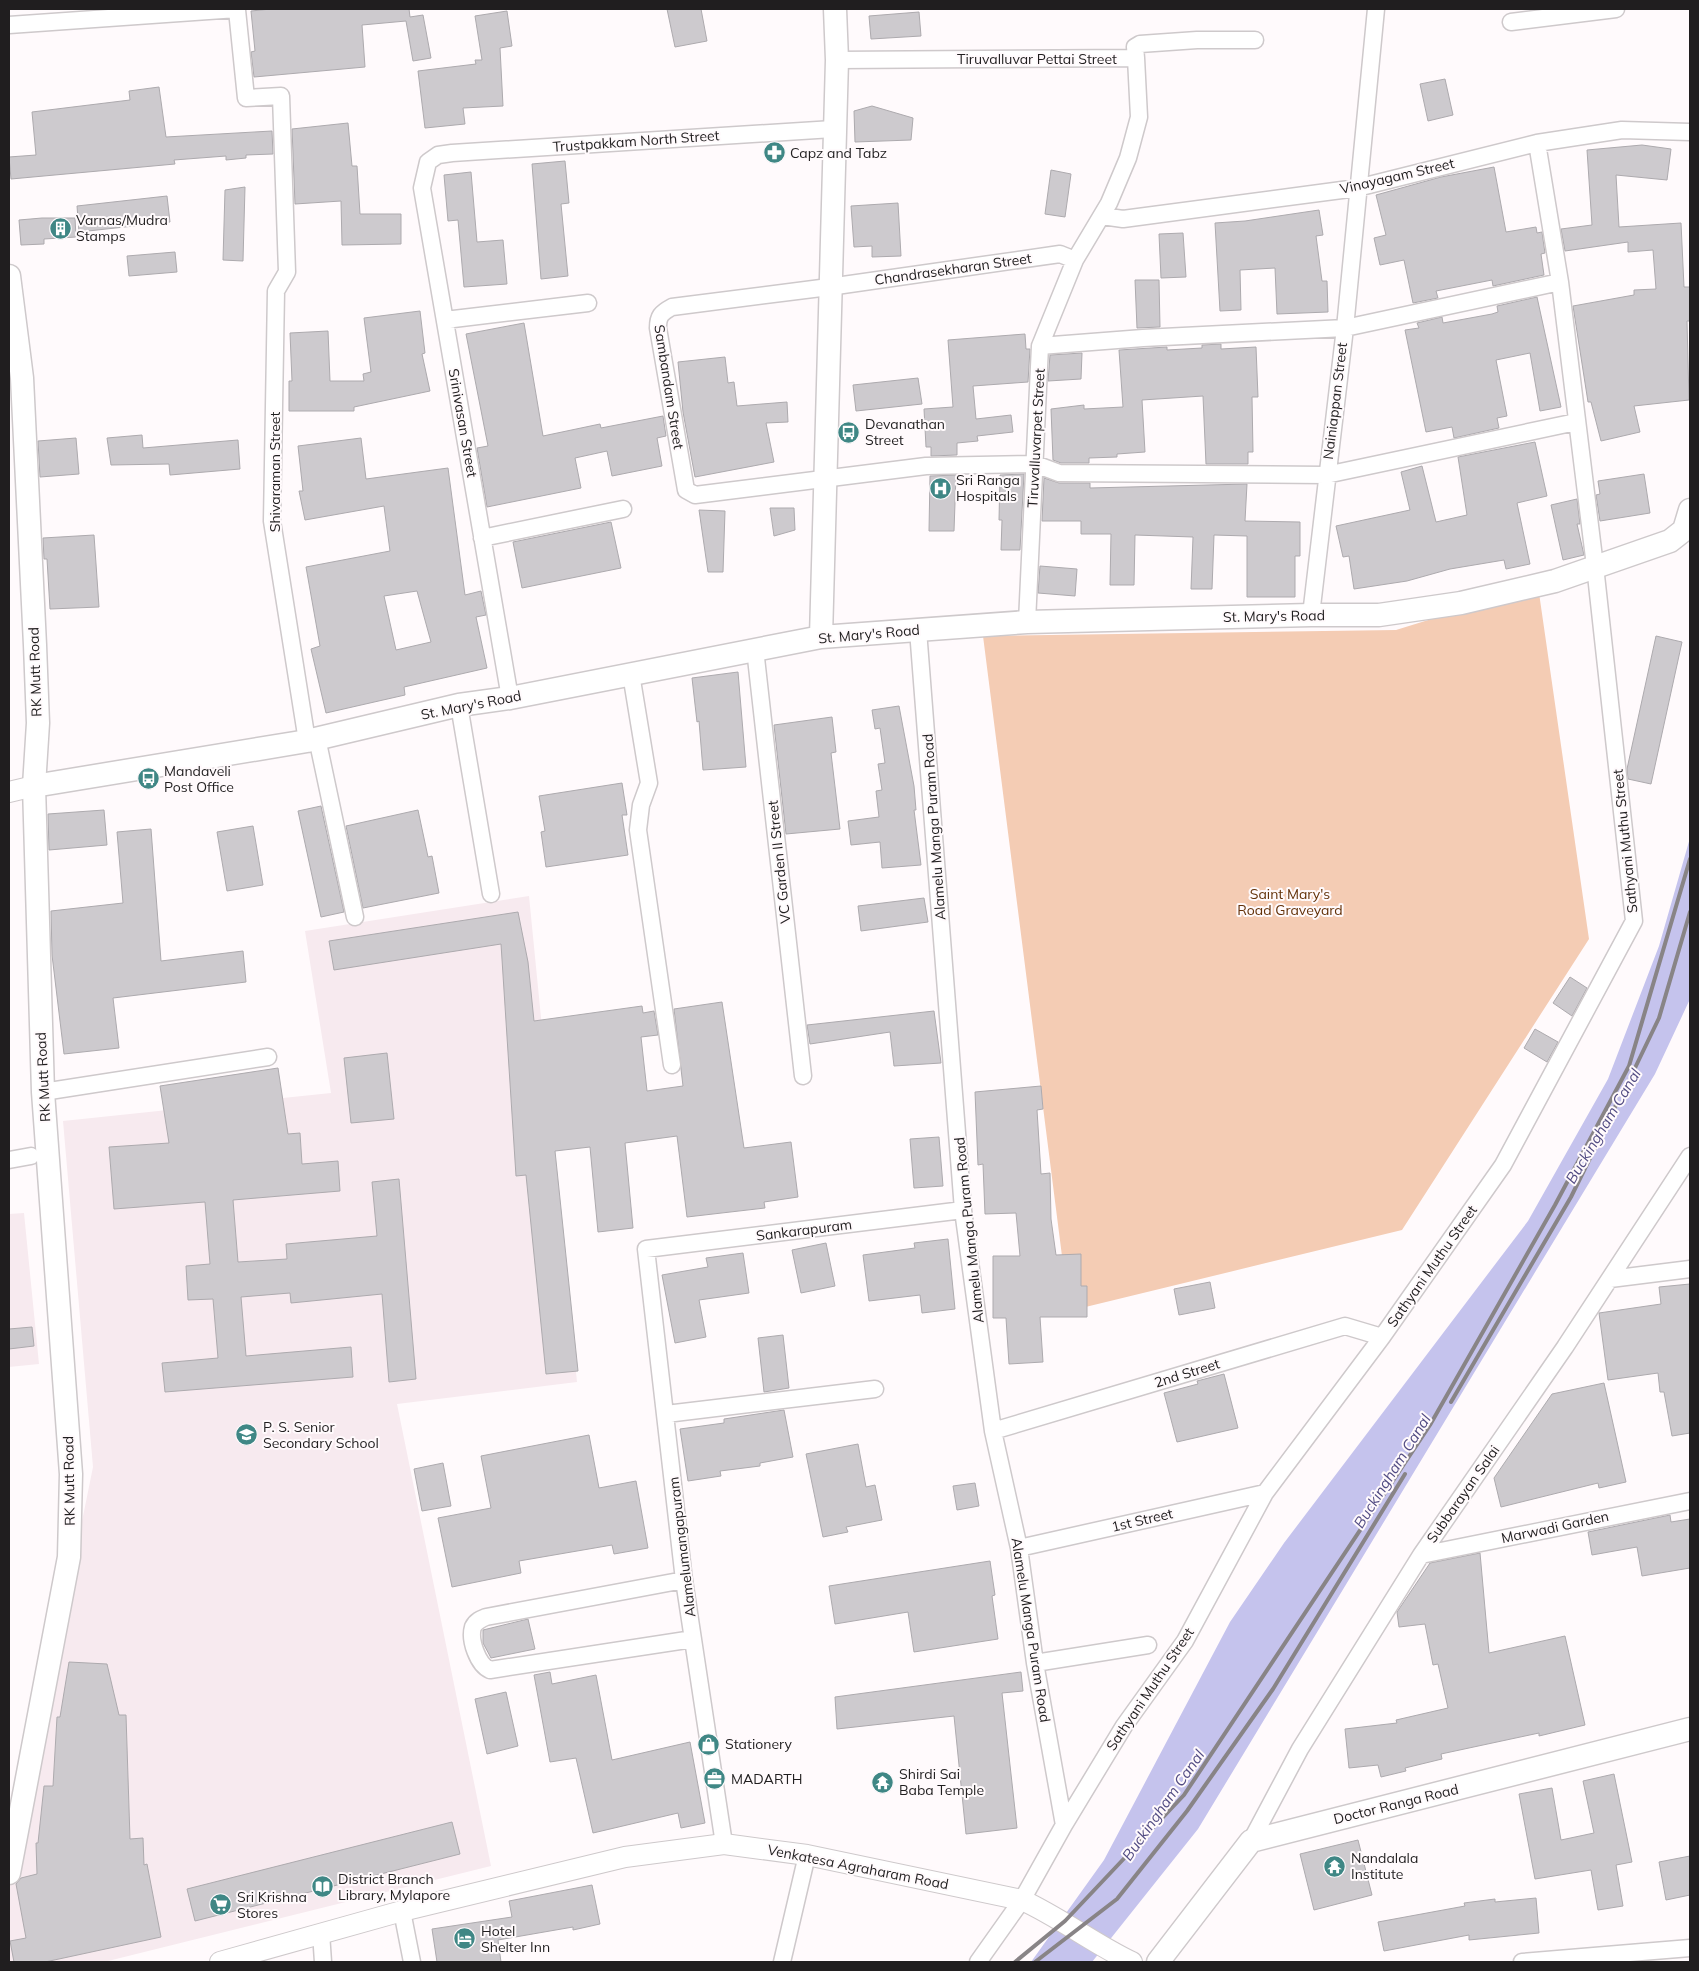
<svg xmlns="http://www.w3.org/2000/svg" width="1699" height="1971" viewBox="0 0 1699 1971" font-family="Mulish,sans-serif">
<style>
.built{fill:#f7eaef}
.green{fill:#f4ccb4}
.water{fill:#c5c3ed}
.building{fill:#cdcace;stroke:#adaaae;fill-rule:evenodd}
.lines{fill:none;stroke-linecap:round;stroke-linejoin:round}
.minor-casing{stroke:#cec9cb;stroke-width:19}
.tertiary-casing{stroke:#cec9cb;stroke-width:22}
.secondary-casing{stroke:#cec9cb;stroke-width:25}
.minor{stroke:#fff;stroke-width:16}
.tertiary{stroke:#fff;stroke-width:20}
.secondary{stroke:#fff;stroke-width:22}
.rail{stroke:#888486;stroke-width:4}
.labels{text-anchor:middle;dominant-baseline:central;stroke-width:4;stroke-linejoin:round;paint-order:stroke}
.street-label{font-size:14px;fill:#201e1f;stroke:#fffafc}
.poi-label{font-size:14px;fill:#201e1f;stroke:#fffafc;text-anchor:start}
.park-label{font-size:14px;fill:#633108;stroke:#fffafc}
.water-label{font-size:15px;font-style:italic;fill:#524c83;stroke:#fffafc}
</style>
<rect width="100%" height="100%" fill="#fffafc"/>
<!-- built -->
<path class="built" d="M529 896 577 1382 397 1404 491 1866 104 1962H9V1882L93 1467 63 1121 331 1093 305 931Z
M24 1213 39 1364 9 1367V1214Z"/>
<!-- green -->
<path class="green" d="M1538 586 1589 939 1402 1230 1069 1311 983 636 1396 630Z"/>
<!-- water -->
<path class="water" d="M1690 838V999L1655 1074 1198 1829 1092 1962H1031L1104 1860 1230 1622 1284 1543 1528 1221 1608 1079 1659 946Z"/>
<!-- building -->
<path class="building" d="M271 9H409L410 17 423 15 431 58 413 61 406 21 362 25 365 67 254 77 251 52 255 51 251 11Z
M667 9H701L707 41 675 47Z
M507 11 512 46 500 48 503 106 463 108 465 124 425 128 418 71 476 64 475 60H482L475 16Z
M919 12 921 36 871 39 869 16Z
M1445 79 1453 115 1428 121 1420 84Z
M159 87 166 137 272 131 273 154 246 155V158L226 160V156L174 160 175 164 11 179 9 157 36 155 32 112 130 100 129 91Z
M872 106 913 118 911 140 855 142 854 111Z
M348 123 352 166H357L360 214H401V244L342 245 341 201 295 204 292 129Z
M1642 145 1671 149 1667 180 1616 175 1619 227 1681 223 1684 287H1690V321H1687L1689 400 1634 406 1640 432 1601 441 1591 402H1588L1573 306 1634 295V290L1656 289 1653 250 1628 252V242L1565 251 1561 229 1592 225 1587 150Z
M565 161 569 203 561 204 568 276 541 279 532 164Z
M1494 167 1506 232 1536 227 1537 233 1542 232 1545 253 1541 254 1544 275 1493 286 1492 280 1436 291 1438 298 1413 303 1404 260 1380 265 1374 238 1386 235 1376 195 1441 177Z
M1051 170 1071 174 1065 217 1045 214Z
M471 172 477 242 503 240 507 284 464 287 458 220 448 221 444 175Z
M245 187 243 261 223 260 225 190Z
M167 196 170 222 79 232 77 206Z
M898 203 901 256 872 257V246L854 247 851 206Z
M1319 210 1323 235 1316 236 1322 281H1327L1328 312 1277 314 1275 268 1240 270 1241 310 1220 311 1215 223 1245 221Z
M42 218H75L76 237 44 239V244L21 245 19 220Z
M1183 233 1186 277 1161 278 1159 234Z
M175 252 177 272 129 276 127 256Z
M1135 280H1159L1160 327 1137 328Z
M1537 297 1561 407 1540 411 1530 353 1496 360 1507 416 1497 418 1499 428 1454 438 1452 427 1426 432 1405 330 1419 328 1417 323 1442 317 1443 323 1492 314 1498 312 1497 306Z
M420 311 425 353 422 354 430 391 354 407V411H289V381H292L290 333 328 331 330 381H364L363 374 371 372 364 318Z
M524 323 543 436 600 424 601 428 663 416 666 436 657 438 662 466 612 476 607 451 575 458 581 488 487 507 477 448 488 446 466 334Z
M1025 334 1026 349H1030L1028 382 973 386 976 419 1011 415 1013 432 977 436 978 441 957 443V455L931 456V447H926L924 409 953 407 948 340Z
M1221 344V349L1256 347 1258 397H1252L1253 452H1248V464H1206L1203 396 1142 400 1145 452 1117 454V457L1089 458V463H1061L1053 460 1051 409 1084 405V409L1123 407 1119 350 1167 347V350L1202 348V345Z
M1082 353 1081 379 1048 381 1050 355Z
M725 357 728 383 734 382 737 406 787 402 788 422 766 423 774 462 695 477 683 412 678 362Z
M918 378 922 404 856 411 853 385Z
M142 435 143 448 238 440 240 469 170 475 169 464 111 465 107 438Z
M76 438 79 474 40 477 38 441Z
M361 438 366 479 448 468 465 595 481 591 486 615 476 617 487 668 404 687 405 695 326 713 311 649 320 646 306 567 390 551 384 506 305 520 299 491H303L298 446ZM417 591 431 642 396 650 384 596Z
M1535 442 1547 496 1517 503 1530 564 1506 569 1504 560 1450 569 1407 581 1354 589 1349 556 1343 557 1336 526 1410 510 1401 472 1422 466 1436 522 1467 515 1458 457Z
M1024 474 1020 550H1001L1002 520H999L1000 475Z
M1644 474 1650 513 1600 521 1596 495 1600 494 1598 481Z
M956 475 954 531H929L930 476Z
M1044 478 1059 483H1090V488L1247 484 1245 521 1300 522V556H1295V597H1247V536L1214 535 1212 589H1191L1193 537 1135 535 1134 585H1110L1111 534H1081V521H1042Z
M1577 499 1580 524H1577L1584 555 1563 560 1551 505Z
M770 508H794L795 530 774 536Z
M699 510 725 511 723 572H708Z
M611 522 621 568 522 588 513 542Z
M94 535 99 607 50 609 47 559H44L43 538Z
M1040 566 1077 569 1075 596 1038 593Z
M1656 636 1682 642 1651 784 1628 779 1627 769Z
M738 672 746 767 703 770 699 721 697 722 692 678Z
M899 706 914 786 916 810H914L921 865 882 868 880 842 851 845 848 821 879 817 876 791 882 790 878 764 885 763 880 728 875 729 872 710Z
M832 717 836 752 831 753 840 829 786 834 774 725Z
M622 783 627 815H622L628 855 546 867 541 832 545 831 539 796Z
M321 806 344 912 321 917 298 811Z
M104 810 107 845 49 850 48 814Z
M418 810 428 857 432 856 439 893 363 908 346 826Z
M253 826 263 885 227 891 217 832Z
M151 829 161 961 243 951 246 982 113 998 119 1048 64 1054 52 955 51 911 123 903 117 832Z
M924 898 928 922 861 931 858 906Z
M518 912 528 962 534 1021 642 1006 643 1013 654 1011 658 1035 641 1037 647 1091 683 1086 674 1009 722 1002 744 1148 791 1142 798 1197 764 1202 765 1208 687 1217 677 1136 625 1143 633 1228 598 1232 590 1147 555 1151 578 1371 546 1374 526 1175 516 1176 501 944 334 970 329 941Z
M1570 977 1587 988 1572 1016 1553 1003Z
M934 1011 941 1063 894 1066 890 1032 810 1044 807 1025Z
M1535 1029 1558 1042 1547 1062 1524 1048Z
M387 1053 394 1119 351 1123 344 1058Z
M278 1068 288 1134 300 1133 302 1164 338 1161 340 1191 233 1200 238 1262 287 1259 286 1244 377 1236 372 1182 399 1179 416 1379 389 1382 382 1294 291 1303 290 1293 241 1297 246 1356 351 1347 353 1377 165 1392 162 1363 218 1358 213 1299 188 1300 186 1266 210 1264 205 1202 114 1209 109 1147 169 1143 160 1086Z
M1041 1086 1043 1109 1037 1110 1041 1174 1050 1173 1051 1219 1056 1255 1081 1254V1286H1087V1317H1040L1043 1362 1009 1364 1006 1318H993V1256H1020L1016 1213 985 1214 983 1164 978 1165 975 1092Z
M939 1137 943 1186 914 1188 910 1139Z
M948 1239 955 1309 922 1313 920 1295 869 1301 863 1255 915 1248 914 1243Z
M826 1243 835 1286 801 1293 792 1250Z
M743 1253 749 1293 699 1300 706 1337 675 1343 662 1275 708 1267 706 1258Z
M1210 1282 1215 1308 1179 1315 1174 1289Z
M1690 1284V1433L1672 1436 1664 1392H1660L1658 1373 1608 1380 1599 1313 1661 1304 1659 1287Z
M32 1327 34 1346 9 1349V1329Z
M783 1335 789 1388 764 1392 758 1338Z
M1224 1374 1238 1428 1177 1442 1164 1393 1198 1384 1197 1381Z
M1604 1383 1626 1482 1599 1488 1598 1483 1501 1507 1494 1478 1552 1394Z
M784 1410 793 1457 760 1463V1466L720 1471 721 1476 688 1481 680 1429 724 1423V1419Z
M589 1435 599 1488 636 1481 648 1548 614 1554 612 1545 519 1561 521 1573 452 1587 438 1518 491 1508 481 1456Z
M858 1444 866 1487 875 1485 882 1520 846 1527 848 1532 823 1537 806 1454Z
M443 1463 451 1506 422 1511 414 1469Z
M975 1483 979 1506 957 1510 953 1486Z
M1670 1515 1671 1522 1690 1519V1568L1642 1576 1637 1547 1592 1555 1588 1532Z
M1480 1553 1489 1653 1565 1636 1585 1725 1539 1736V1733L1441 1754 1442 1759 1405 1768 1406 1771 1381 1777 1378 1765 1349 1768 1345 1729 1397 1723 1396 1720 1448 1708 1438 1664 1433 1665 1425 1624 1399 1627 1397 1612 1430 1563Z
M990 1561 995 1595 992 1596 998 1639 914 1652 908 1612 835 1624 829 1586Z
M528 1619 535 1649 491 1658 483 1643V1630Z
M69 1662 107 1664 119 1715H126L130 1839 143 1838 144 1865 147 1864 161 1937 45 1962H14L10 1941 26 1938 16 1884 21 1878 37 1874 36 1843H38L44 1786H53L57 1717H60Z
M550 1672 552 1684 596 1675 612 1760 690 1742 705 1823 681 1828 678 1813 593 1833 576 1758 550 1762 534 1675Z
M1021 1672 1023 1691 1002 1693 1017 1828 966 1834 954 1716 837 1729 835 1697Z
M506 1692 518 1746 487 1754 475 1699Z
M1614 1774 1632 1862 1616 1865 1623 1906 1598 1910 1591 1870 1535 1879 1519 1794 1552 1788 1561 1840 1594 1833 1583 1781Z
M452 1822 460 1854 195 1921 187 1889Z
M1358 1840 1372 1895 1314 1910 1300 1854Z
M1690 1856V1895L1666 1900 1659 1862Z
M592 1885 600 1924 573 1930V1927L498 1940 501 1962H437L432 1929 512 1917 509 1901Z
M1536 1898 1539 1933 1469 1940V1935L1384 1951 1378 1922 1465 1906 1464 1903 1495 1899V1902Z"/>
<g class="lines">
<defs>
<path id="minor" d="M237 10 246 98 281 96 287 272 276 291 272 521 307 741
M1511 22 1616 9
M9 25 237 9
M837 60 1136 58 1135 47 1140 44 1197 40H1255
M1102 216 1123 219 1357 188 1537 143 1622 130 1690 132
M1075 260 1060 254 829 287 672 307C661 313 658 316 658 328L686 490 695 495 926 466 1035 464 1059 473 1326 475 1576 422
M445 320 588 303
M1040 346 1143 338 1345 328 1560 282
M482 538 623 509
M1311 615 1345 328 1376 9
M1027 622 1040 346 1075 260 1109 203 1128 158 1139 117 1136 58
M918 630 963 1210 993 1431 1019 1548 1035 1663 1064 1825
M755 649 803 1076
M631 674 649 783 641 805 638 830 672 1065
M510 698 422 188 428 162 438 155 452 153 833 129
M459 705 491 894
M317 738 355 917
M43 1092 268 1057
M9 1160 31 1156
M1610 1279 1690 1269
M666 1414 875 1389
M993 1431 1345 1326 1382 1337
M1019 1548 1265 1493
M1421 1555 1690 1501
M684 1580 486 1617C481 1619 476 1621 473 1627 469 1640 478 1665 490 1670L693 1639
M1035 1663 1148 1645
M1251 1841 1300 1749 1421 1555 1565 1347 1690 1156
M724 1844 684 1580 646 1249 963 1210
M402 1911 412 1962
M321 1933 323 1962
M782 1962 807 1855
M978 1962 1022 1900 1064 1825 1124 1726 1185 1641 1265 1493 1382 1337 1503 1165 1634 921 1595 566 1560 282 1537 143
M1522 1962 1690 1948"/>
<path id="tertiary" d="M9 792 34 786
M220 1962 402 1911 625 1857 724 1844 807 1855 1022 1900C1061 1918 1094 1944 1132 1962"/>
<path id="secondary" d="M9 276 22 378 35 645 38 723 34 786 43 1092 71 1474 69 1557 9 1873
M821 637 837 60 835 9
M34 786 307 741 459 705 510 698 821 637 1027 622 1311 615H1379L1461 603 1555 581 1670 541 1684 530 1690 510
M1158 1962 1251 1841 1690 1729"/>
</defs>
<!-- minor casing -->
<use href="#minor" class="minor-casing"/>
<!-- tertiary casing -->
<use href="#tertiary" class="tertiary-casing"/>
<!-- secondary casing -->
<use href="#secondary" class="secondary-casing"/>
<!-- minor -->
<use href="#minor" class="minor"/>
<!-- tertiary -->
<use href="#tertiary" class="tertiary"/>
<!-- secondary -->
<use href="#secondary" class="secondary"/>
<!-- rail -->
<path class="rail" d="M1634 1070 1659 1018 1690 912
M1451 1402 1571 1197 1616 1105
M1015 1962 1065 1921 1184 1795 1430 1425 1555 1205 1629 1066 1690 859
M1035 1962 1117 1899 1187 1811 1273 1689 1405 1474"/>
</g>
<!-- icons -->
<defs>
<symbol id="pharmacy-disc" viewBox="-11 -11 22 22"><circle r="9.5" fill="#3f8785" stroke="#fffafc"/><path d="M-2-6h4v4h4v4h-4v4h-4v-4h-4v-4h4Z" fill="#fff"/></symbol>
<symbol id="building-disc" viewBox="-11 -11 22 22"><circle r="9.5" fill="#3f8785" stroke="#fffafc"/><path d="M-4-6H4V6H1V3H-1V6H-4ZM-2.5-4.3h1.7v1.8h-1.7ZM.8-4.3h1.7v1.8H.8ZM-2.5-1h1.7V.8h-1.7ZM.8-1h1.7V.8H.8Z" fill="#fff"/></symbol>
<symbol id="bus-disc" viewBox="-11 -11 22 22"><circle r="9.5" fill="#3f8785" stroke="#fffafc"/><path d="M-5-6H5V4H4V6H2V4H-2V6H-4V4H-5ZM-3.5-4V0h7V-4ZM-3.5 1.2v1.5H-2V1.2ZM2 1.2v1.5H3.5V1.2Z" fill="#fff"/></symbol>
<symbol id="hospital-disc" viewBox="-11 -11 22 22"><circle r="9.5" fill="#3f8785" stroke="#fffafc"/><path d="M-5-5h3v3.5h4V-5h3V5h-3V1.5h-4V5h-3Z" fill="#fff"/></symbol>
<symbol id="school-disc" viewBox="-11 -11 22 22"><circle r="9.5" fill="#3f8785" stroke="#fffafc"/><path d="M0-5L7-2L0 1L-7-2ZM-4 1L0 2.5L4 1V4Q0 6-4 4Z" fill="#fff"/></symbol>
<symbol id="shop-disc" viewBox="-11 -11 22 22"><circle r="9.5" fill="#3f8785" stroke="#fffafc"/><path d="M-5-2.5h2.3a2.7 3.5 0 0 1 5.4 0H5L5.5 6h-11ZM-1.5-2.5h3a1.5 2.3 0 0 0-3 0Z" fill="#fff"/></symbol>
<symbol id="office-disc" viewBox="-11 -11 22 22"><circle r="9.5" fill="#3f8785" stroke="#fffafc"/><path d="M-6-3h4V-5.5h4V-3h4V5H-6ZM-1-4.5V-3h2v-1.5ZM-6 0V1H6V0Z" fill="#fff"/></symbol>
<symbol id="temple-disc" viewBox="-11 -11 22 22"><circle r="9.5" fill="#3f8785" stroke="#fffafc"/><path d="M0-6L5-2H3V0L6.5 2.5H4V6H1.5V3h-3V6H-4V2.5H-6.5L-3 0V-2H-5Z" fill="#fff"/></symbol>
<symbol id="library-disc" viewBox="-11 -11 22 22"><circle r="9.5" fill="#3f8785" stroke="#fffafc"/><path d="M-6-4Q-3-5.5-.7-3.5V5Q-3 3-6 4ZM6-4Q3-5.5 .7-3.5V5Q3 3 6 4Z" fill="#fff"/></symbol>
<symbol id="supermarket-disc" viewBox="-11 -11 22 22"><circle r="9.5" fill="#3f8785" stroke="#fffafc"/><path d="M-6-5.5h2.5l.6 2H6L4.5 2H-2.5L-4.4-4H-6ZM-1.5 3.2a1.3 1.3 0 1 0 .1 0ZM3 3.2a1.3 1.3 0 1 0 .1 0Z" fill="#fff"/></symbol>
<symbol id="hotel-disc" viewBox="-11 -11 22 22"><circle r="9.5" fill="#3f8785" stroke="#fffafc"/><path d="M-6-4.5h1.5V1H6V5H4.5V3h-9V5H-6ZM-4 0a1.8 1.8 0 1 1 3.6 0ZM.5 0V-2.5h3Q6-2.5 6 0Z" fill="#fff"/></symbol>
</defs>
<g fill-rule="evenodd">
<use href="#pharmacy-disc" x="762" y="140" width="25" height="25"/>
<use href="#building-disc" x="48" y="216" width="25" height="25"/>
<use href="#bus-disc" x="836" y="420" width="25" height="25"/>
<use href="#hospital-disc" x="928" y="476" width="25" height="25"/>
<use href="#bus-disc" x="136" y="766" width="25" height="25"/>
<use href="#school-disc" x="234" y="1422" width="25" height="25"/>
<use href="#shop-disc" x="696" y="1732" width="25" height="25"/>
<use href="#office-disc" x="702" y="1766" width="25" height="25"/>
<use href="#temple-disc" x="870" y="1770" width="25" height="25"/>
<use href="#temple-disc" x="1322" y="1854" width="25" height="25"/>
<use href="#library-disc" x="310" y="1874" width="25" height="25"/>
<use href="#supermarket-disc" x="208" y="1892" width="25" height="25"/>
<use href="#hotel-disc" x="452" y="1926" width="25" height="25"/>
</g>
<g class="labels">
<!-- street labels -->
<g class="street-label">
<text x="1037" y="59">Tiruvalluvar Pettai Street</text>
<text transform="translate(636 141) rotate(-4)">Trustpakkam North Street</text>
<text transform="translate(1397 176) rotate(-13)">Vinayagam Street</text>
<text transform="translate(953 269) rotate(-8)">Chandrasekharan Street</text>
<text transform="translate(669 387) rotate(81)">Sambandam Street</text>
<text transform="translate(1335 401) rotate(-83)">Nainiappan Street</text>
<text transform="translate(463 423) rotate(80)">Srinivasan Street</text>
<text transform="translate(1036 438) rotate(-87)">Tiruvalluvarpet Street</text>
<text transform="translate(275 472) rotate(-90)">Shivaraman Street</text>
<text transform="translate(1274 616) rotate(-1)">St. Mary's Road</text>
<text transform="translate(869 634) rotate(-5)">St. Mary's Road</text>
<text transform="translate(35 672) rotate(-92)">RK Mutt Road</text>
<text transform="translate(471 705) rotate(-11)">St. Mary's Road</text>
<text transform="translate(934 827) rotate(-94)">Alamelu Manga Puram Road</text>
<text transform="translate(1625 841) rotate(-96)">Sathyani Muthu Street</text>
<text transform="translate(779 862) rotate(-96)">VC Garden II Street</text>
<text transform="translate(43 1077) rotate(-93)">RK Mutt Road</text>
<text transform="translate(804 1230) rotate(-7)">Sankarapuram</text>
<text transform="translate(969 1230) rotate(-96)">Alamelu Manga Puram Road</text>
<text transform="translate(1432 1266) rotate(-55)">Sathyani Muthu Street</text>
<text transform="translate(1187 1373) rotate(-17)">2nd Street</text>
<text transform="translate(69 1481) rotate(-91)">RK Mutt Road</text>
<text transform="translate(1463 1494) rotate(-55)">Subbarayan Salai</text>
<text transform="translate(1142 1520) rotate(-13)">1st Street</text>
<text transform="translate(1555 1527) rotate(-12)">Marwadi Garden</text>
<text transform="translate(682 1547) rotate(-97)">Alamelumangapuram</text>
<text transform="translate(1031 1630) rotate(81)">Alamelu Manga Puram Road</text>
<text transform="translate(1150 1689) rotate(-56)">Sathyani Muthu Street</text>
<text transform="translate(1396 1804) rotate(-14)">Doctor Ranga Road</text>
<text transform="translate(858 1867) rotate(11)">Venkatesa Agraharam Road</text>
</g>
<!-- poi labels -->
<g class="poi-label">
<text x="790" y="153">Capz and Tabz</text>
<text x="76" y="220">Varnas/Mudra<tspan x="76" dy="16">Stamps</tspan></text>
<text x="865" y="424">Devanathan<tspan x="865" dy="16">Street</tspan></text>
<text x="956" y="480">Sri Ranga<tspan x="956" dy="16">Hospitals</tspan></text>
<text x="164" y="771">Mandaveli<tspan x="164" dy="16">Post Office</tspan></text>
<text x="263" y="1427">P. S. Senior<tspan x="263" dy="16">Secondary School</tspan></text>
<text x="725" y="1744">Stationery</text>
<text x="899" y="1774">Shirdi Sai<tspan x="899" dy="16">Baba Temple</tspan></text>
<text x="731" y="1779">MADARTH</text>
<text x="1351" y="1858">Nandalala<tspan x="1351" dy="16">Institute</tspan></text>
<text x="338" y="1879">District Branch<tspan x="338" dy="16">Library, Mylapore</tspan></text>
<text x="237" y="1897">Sri Krishna<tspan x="237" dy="16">Stores</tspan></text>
<text x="481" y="1931">Hotel<tspan x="481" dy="16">Shelter Inn</tspan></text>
</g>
<!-- park labels -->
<g class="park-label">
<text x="1290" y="894">Saint Mary's<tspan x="1290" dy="16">Road Graveyard</tspan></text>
</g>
<!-- water labels -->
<g class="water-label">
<text transform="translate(1603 1126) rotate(-59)">Buckingham Canal</text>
<text transform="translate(1392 1471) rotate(-58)">Buckingham Canal</text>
<text transform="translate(1163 1805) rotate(-55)">Buckingham Canal</text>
</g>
</g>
<!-- border -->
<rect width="1699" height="1971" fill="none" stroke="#201e1f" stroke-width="20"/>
</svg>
